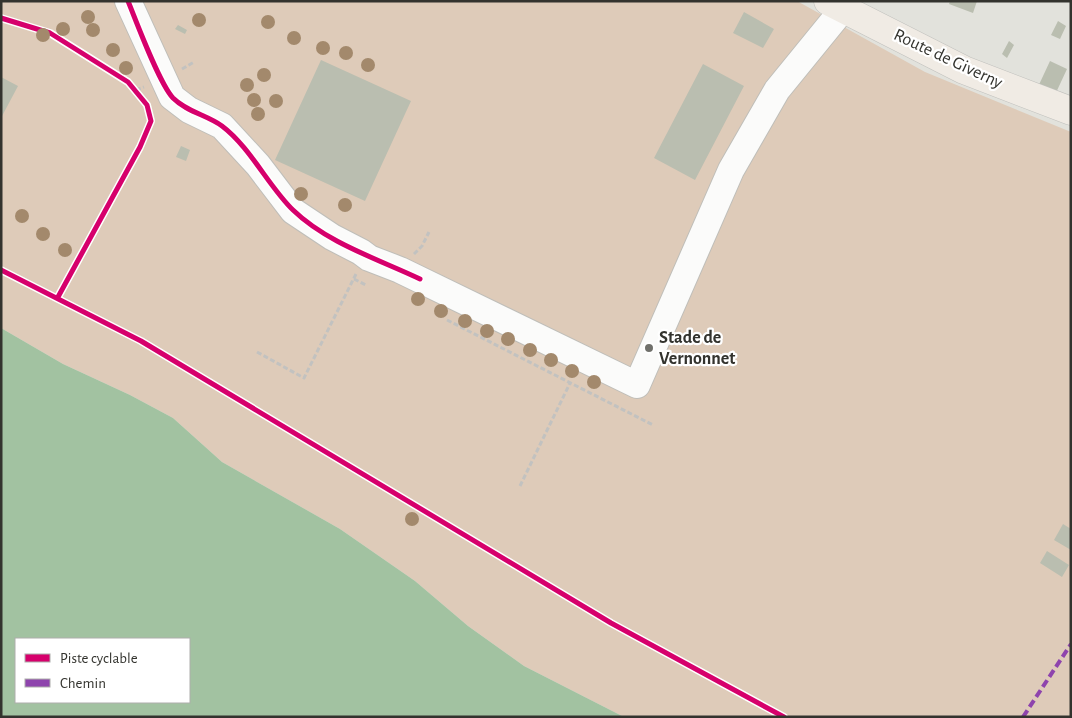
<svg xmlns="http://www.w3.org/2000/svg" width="1072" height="718" viewBox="0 0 1072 718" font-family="'Alegreya Sans',sans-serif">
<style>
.green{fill:#decbb9}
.water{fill:#a2c2a1;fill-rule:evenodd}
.building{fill:#babeb0}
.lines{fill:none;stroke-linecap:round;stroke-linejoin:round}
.minor-casing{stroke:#bfbeb9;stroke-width:28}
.major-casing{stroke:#c0c0bd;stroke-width:29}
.path{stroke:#c2c2c0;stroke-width:3;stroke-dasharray:5 2.5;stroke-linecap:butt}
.minor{stroke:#fbfbfa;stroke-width:26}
.major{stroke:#f0ebe4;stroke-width:28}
.quiet{stroke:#8e44ad;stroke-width:4;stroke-dasharray:8 4;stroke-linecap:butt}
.cycleway-casing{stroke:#fff;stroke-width:8}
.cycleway{stroke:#d6006c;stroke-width:5}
.tree{fill:#a3896c}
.poi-dot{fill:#70706b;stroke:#fff;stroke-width:2}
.labels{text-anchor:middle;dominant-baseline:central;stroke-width:4.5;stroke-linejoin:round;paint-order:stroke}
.street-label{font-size:18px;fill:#33332e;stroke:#fff}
.poi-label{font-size:18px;font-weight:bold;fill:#33332e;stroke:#fff;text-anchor:start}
</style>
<rect width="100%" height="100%" fill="#e2e2dc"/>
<!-- green -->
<path class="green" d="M14 1H797L925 72 1071 132V717H624L524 666 468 626 415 581 340 529 222 462 173 418 130 395 63 364 1 328V2Z"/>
<!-- water -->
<path class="water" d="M1 328 63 364 130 395 173 418 222 462 340 529 415 581 468 626 524 666 624 717H1ZM16 639H189V702H16Z"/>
<!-- building -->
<path class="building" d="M950 1H977L973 13 949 4Z
M744 12 774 29 763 48 733 33Z
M1058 21 1066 26 1060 39 1051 35Z
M178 25 187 30 185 34 175 29Z
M1009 41 1014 45 1007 58 1002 54Z
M321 60 411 101 365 201 275 160Z
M1050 61 1067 69 1054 97 1037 89Z
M703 64 744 86 695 180 654 158Z
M1 77 18 86 1 118Z
M181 146 190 150 186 161 176 157Z
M1063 524 1071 529V550L1054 540Z
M1047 551 1069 565 1062 577 1040 563Z"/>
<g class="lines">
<defs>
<path id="minor" d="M128 1 172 97 189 110 222 126 258 165 293 211 332 237 361 252 369 258 400 270 637 385 731 170 777 90 843 9"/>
<path id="major" d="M828 1 964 70 1071 111"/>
</defs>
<!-- minor casing -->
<use href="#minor" class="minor-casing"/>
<!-- major casing -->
<use href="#major" class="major-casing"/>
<!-- path -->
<path class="path" d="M182 69 194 62
M136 90 144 87
M414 254 422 246 429 232
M354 279 366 285
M447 320 653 425
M257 352 304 378 356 274
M520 486 570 383"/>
<!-- minor -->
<use href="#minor" class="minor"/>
<!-- major -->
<use href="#major" class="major"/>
<!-- quiet -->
<path class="quiet" d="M1023 717 1071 644"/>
<defs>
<path id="cycleway" d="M128 1C137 23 159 83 173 98 187 112 207 115 222 126 250 147 269 187 293 210 327 243 378 259 420 279
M1 18 50 33 128 82 147 105 151 121 140 147 58 297
M1 270 141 341 611 623 784 717"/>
</defs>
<!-- cycleway casing -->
<use href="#cycleway" class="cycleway-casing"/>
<!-- cycleway -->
<use href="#cycleway" class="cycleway"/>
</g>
<!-- trees -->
<g class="tree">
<circle cx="88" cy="17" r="7"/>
<circle cx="199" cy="20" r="7"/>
<circle cx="268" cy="22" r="7"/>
<circle cx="63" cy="29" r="7"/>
<circle cx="93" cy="30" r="7"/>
<circle cx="43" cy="35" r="7"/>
<circle cx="294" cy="38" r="7"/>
<circle cx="323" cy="48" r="7"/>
<circle cx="113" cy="50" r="7"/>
<circle cx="346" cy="53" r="7"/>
<circle cx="368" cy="65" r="7"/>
<circle cx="126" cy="68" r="7"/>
<circle cx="264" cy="75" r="7"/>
<circle cx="247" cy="85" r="7"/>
<circle cx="254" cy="100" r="7"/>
<circle cx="276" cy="101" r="7"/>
<circle cx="258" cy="114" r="7"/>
<circle cx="301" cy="194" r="7"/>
<circle cx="345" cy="205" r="7"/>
<circle cx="22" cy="216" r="7"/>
<circle cx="43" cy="234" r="7"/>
<circle cx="65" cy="250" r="7"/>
<circle cx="418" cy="299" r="7"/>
<circle cx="441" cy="311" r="7"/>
<circle cx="465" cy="321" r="7"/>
<circle cx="487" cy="331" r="7"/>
<circle cx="508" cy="339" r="7"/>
<circle cx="530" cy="350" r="7"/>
<circle cx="551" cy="360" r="7"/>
<circle cx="572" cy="371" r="7"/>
<circle cx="594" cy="382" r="7"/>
<circle cx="412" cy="519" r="7"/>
</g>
<!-- markers -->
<circle class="poi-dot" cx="649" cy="348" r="5"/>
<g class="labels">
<!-- street labels -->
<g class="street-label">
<text transform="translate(948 59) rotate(25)">Route de Giverny</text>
</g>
<!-- poi labels -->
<g class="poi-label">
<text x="659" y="338">Stade de<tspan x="659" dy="21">Vernonnet</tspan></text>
</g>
</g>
<!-- border -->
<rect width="1072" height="718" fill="none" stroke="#33332e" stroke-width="5"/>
<!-- legend -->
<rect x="15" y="638" width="175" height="65" fill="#ffffff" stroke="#adadab"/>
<rect x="25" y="654" width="25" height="8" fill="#d6006c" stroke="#adadab"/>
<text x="60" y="663" font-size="15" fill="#33332e">Piste cyclable</text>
<rect x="25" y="679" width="25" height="8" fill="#8e44ad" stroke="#adadab"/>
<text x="60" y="688" font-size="15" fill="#33332e">Chemin</text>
</svg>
